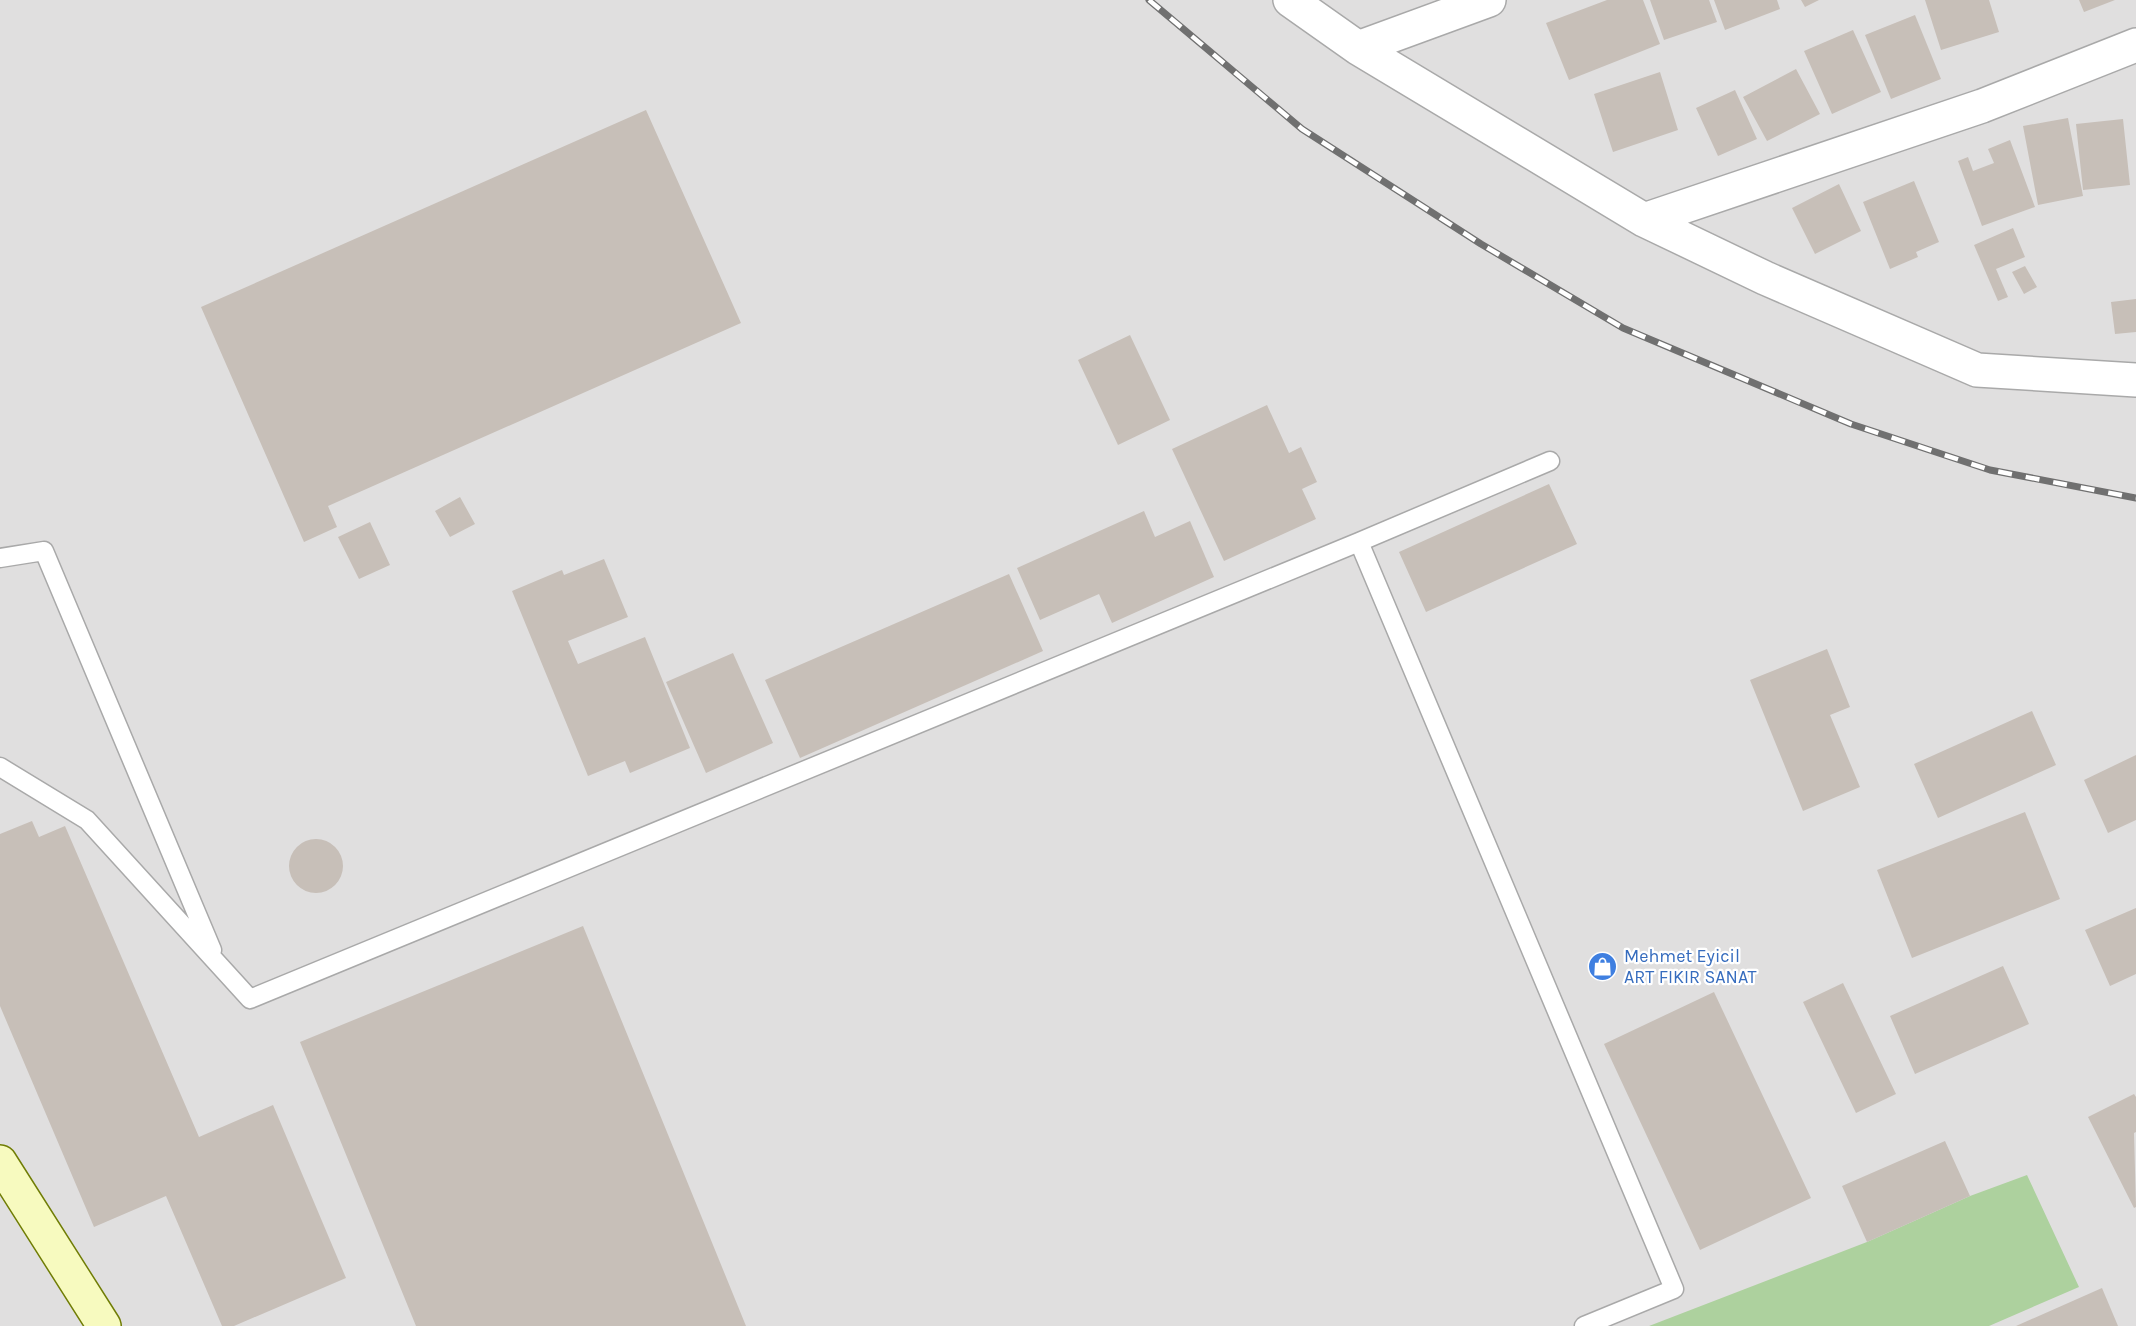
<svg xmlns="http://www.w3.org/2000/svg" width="2136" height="1326" viewBox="0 0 2136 1326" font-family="Karla,sans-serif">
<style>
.residential{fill:#e0dfdf}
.forest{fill:#add19e}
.building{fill:#c7bfb8}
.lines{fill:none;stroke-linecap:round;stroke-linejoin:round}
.lane-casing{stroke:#a9a9a9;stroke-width:21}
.street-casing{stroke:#a9a9a9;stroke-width:36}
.secondary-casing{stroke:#707d05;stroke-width:36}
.lane{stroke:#fff;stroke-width:18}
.street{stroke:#fff;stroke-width:33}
.secondary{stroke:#f7fabf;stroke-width:33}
.rail-casing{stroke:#707070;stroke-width:7}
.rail{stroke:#fff;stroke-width:4.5;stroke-dasharray:14;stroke-linecap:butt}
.labels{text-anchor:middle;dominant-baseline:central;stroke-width:4.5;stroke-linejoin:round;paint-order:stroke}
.shop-label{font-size:18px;fill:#366cbe;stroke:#fff;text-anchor:start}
</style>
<rect width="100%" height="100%" fill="#f2efe9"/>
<!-- residential -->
<path class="residential" d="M0 0H2136V1326H0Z"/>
<!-- forest -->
<path class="forest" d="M2027 1175 2079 1287 1989 1326H1649L1867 1242 1970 1196Z"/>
<!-- building -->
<path class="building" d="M1607 0H1643L1660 44 1569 80 1546 23Z
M1650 0H1709L1717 22 1664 40Z
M1714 0H1777L1780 9 1725 30Z
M1801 0H1819L1805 7Z
M1925 0H1989L1999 32 1941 50Z
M2079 0H2115L2084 12Z
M1915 15 1941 79 1891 99 1865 35Z
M1853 30 1881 92 1832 114 1804 51Z
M1796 69 1820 114 1767 141 1743 97Z
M1660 72 1678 130 1613 152 1594 94Z
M1735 90 1757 139 1718 156 1696 108Z
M646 110 741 323 328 506 337 527 304 542 201 307Z
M2068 118 2083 196 2038 205 2023 126Z
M2123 119 2130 185 2083 190 2076 124Z
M2010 140 2035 207 1982 226 1958 161 1968 157 1973 171 1994 163 1988 149Z
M1914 181 1939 242 1916 252 1918 257 1890 269 1863 202Z
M1839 184 1861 231 1815 254 1792 208Z
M2013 228 2025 257 1996 269 2008 297 1998 301 1974 245Z
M2025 266 2037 287 2024 294 2012 272Z
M2136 299V332L2115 334 2111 302Z
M1130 335 1170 420 1118 445 1078 360Z
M1267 405 1289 453 1301 447 1317 482 1302 489 1316 519 1224 561 1172 449Z
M1549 484 1577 544 1426 612 1399 552Z
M460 497 475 524 450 537 435 511Z
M1144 511 1155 537 1190 521 1214 577 1112 623 1099 594 1040 620 1017 568Z
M370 522 390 565 359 579 338 537Z
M604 559 628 617 568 641 578 664 645 637 690 748 630 773 625 761 588 776 512 591 562 570 564 575Z
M1009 574 1043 651 800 758 765 680Z
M1827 649 1850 707 1830 715 1860 787 1803 811 1750 680Z
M733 653 773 743 706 773 666 682Z
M2032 711 2056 765 1938 818 1914 764Z
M2136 755V820L2108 833 2084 780Z
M2025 812 2060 899 1912 958 1877 870Z
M32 821 39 837 65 826 199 1137 273 1105 346 1278 234 1326H222L166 1196 94 1227 0 1006V834Z
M289 866a27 27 0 1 1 54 0a27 27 0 1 1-54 0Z
M2136 908V974L2110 986 2085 930Z
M583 926 746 1326H416L300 1042Z
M2003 966 2029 1024 1915 1074 1890 1016Z
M1843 983 1896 1094 1856 1113 1803 1002Z
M1714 992 1811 1198 1700 1250 1604 1044Z
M2134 1094 2136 1097V1132L2134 1133 2136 1207 2134 1208 2088 1117Z
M1945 1141 1970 1196 1867 1242 1842 1186Z
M2102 1288 2118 1326H2016Z"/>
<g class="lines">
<defs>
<path id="lane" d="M1359 542 1674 1289 1584 1326
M0 558 44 551 212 950
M0 767 87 820 250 999 1359 542 1550 461"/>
<path id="street" d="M1290 0 1358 48 1644 220 1765 278 1977 370 2136 380
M1358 48 1489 0
M1644 220 1982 106 2136 45"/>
<path id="secondary" d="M0 1162 104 1326"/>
</defs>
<!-- lane casing -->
<use href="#lane" class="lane-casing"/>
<!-- street casing -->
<use href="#street" class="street-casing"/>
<!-- secondary casing -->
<use href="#secondary" class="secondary-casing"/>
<!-- lane -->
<use href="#lane" class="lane"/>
<!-- street -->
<use href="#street" class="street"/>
<!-- secondary -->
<use href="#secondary" class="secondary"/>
<defs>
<path id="rail" d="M1149 0 1302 129 1481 244 1623 328 1851 424 1990 470 2136 498"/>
</defs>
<!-- rail casing -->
<use href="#rail" class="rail-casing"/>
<!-- rail -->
<use href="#rail" class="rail"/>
</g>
<!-- icons -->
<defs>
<symbol id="shop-disc" viewBox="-11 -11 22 22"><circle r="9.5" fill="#3f7fe0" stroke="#fff"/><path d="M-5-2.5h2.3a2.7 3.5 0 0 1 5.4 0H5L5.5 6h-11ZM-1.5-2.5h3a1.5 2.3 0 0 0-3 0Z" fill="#fff"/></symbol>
</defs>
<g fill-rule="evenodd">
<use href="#shop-disc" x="1586" y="950" width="33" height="33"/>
</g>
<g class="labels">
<!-- shop labels -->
<g class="shop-label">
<text x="1624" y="956">Mehmet Eyicil<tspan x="1624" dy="21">ART FIKIR SANAT</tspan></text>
</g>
</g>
</svg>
